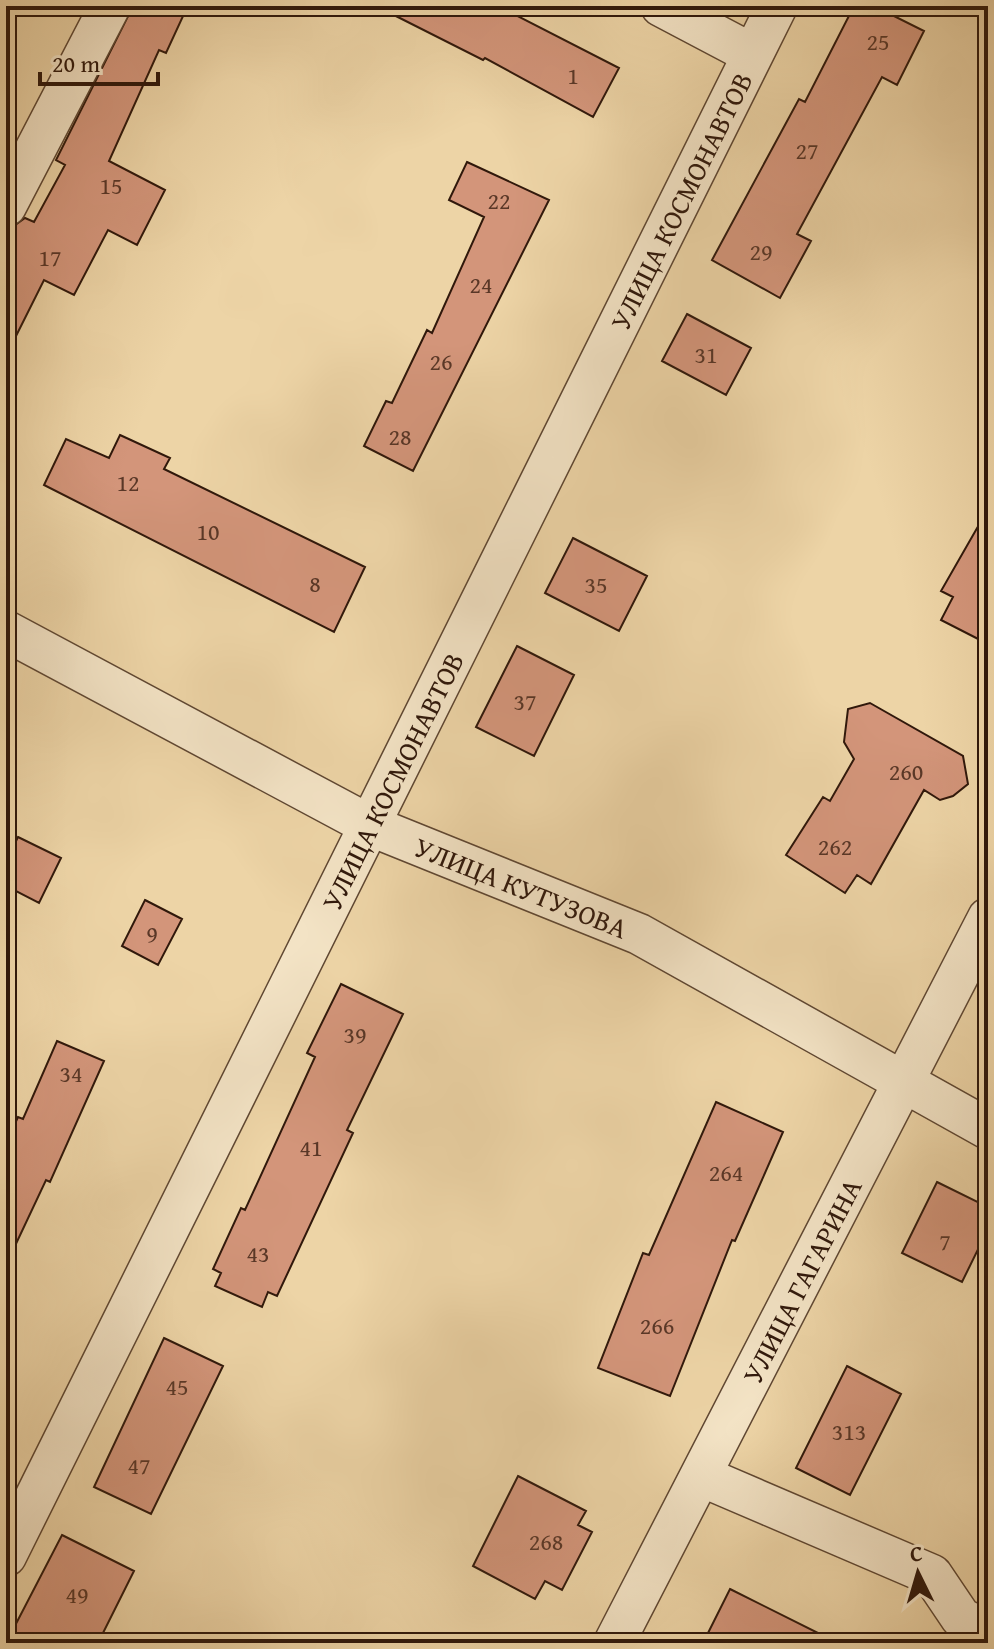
<svg xmlns="http://www.w3.org/2000/svg" width="994" height="1649" viewBox="0 0 994 1649" font-family="'Gentium Book Plus',serif">
<style>
.building{fill:#d3957a;stroke:#30180b;stroke-width:2}
.lines{fill:none;stroke-linecap:round;stroke-linejoin:round}
.street-casing{stroke:#5f4732;stroke-width:43}
.street{stroke:#f3e3c5;stroke-width:40}
.labels{text-anchor:middle;dominant-baseline:central;stroke-width:6;stroke-linejoin:round;paint-order:stroke}
.number-label{font-size:24px;fill:#593727}
.street-label{font-size:28px;fill:#30180b;stroke:#f3e3c5}
</style>
<rect width="100%" height="100%" fill="#edd4a6"/>
<filter id="stains"><feTurbulence type="fractalNoise" baseFrequency=".0025" numOctaves="4"/><feColorMatrix values="0 0 0 0 .2 0 0 0 0 .09 0 0 0 0 .02 0 0 0 .5 -.17"/></filter>
<radialGradient id="worn" r=".72"><stop offset=".6" stop-color="#630" stop-opacity="0"/><stop offset="1" stop-color="#630" stop-opacity=".3"/></radialGradient>
<!-- building -->
<path class="building" d="M133 6H167L184 14 166 53 159 50 109 161 165 190 137 245 108 230 74 295 44 280 6 356V237L11 228 25 218 34 222 65 165 56 160Z
M376 6H498L619 68 593 117 485 58 483 60Z
M854 6H874L924 31 897 85 882 77 797 234 811 241 780 298 712 260 799 99 805 102Z
M467 162 549 200 413 471 364 446 386 401 392 403 427 330 432 333 484 217 449 200Z
M687 314 751 348 726 395 662 361Z
M120 435 170 458 164 469 365 567 334 632 44 485 66 439 109 458Z
M988 509V644L941 620 953 597 941 591Z
M573 538 647 576 619 631 545 593Z
M517 646 574 675 534 756 476 727Z
M870 703 963 756 968 784 953 796 940 800 924 790 871 884 857 875 845 893 786 855 823 797 830 801 854 759 844 742 848 709Z
M18 837 61 858 39 903 6 886V861Z
M145 900 182 919 158 965 122 946Z
M341 984 403 1014 347 1130 353 1133 277 1296 268 1292 262 1307 215 1286 221 1273 213 1269 241 1208 245 1210 315 1057 307 1053Z
M57 1041 104 1061 50 1182 46 1180 6 1265V1143L18 1117 23 1119Z
M716 1102 783 1132 735 1241 732 1240 670 1396 598 1368 643 1253 649 1255Z
M937 1182 988 1207V1229L962 1282 902 1253Z
M164 1338 223 1366 151 1514 94 1487Z
M847 1366 901 1394 850 1495 796 1468Z
M518 1476 586 1511 578 1525 592 1532 562 1590 545 1581 535 1599 473 1566Z
M62 1535 134 1571 98 1643H6Z
M730 1589 838 1643H703Z"/>
<g class="lines">
<defs>
<g id="street">
<path d="M661 6 752 54"/>
<path d="M6 206 110 6"/>
<path id="s1" d="M6 631 371 826 639 934 988 1129"/>
<path d="M701 1476 932 1575 961 1618 988 1631"/>
<path id="s2" d="M6 1556 777 6"/>
<path id="s3" d="M614 1643 988 918"/>
</g>
</defs>
<!-- street casing -->
<use href="#street" class="street-casing"/>
<!-- street -->
<use href="#street" class="street"/>
</g>
<g class="labels">
<!-- number labels -->
<g class="number-label">
<text x="878" y="41">25</text>
<text x="573" y="75">1</text>
<text x="807" y="150">27</text>
<text x="111" y="185">15</text>
<text x="499" y="200">22</text>
<text x="761" y="251">29</text>
<text x="50" y="257">17</text>
<text x="481" y="284">24</text>
<text x="706" y="354">31</text>
<text x="441" y="361">26</text>
<text x="400" y="436">28</text>
<text x="128" y="482">12</text>
<text x="208" y="531">10</text>
<text x="315" y="583">8</text>
<text x="596" y="584">35</text>
<text x="525" y="701">37</text>
<text x="906" y="771">260</text>
<text x="835" y="846">262</text>
<text x="152" y="933">9</text>
<text x="355" y="1034">39</text>
<text x="71" y="1073">34</text>
<text x="311" y="1147">41</text>
<text x="726" y="1172">264</text>
<text x="945" y="1241">7</text>
<text x="258" y="1253">43</text>
<text x="657" y="1325">266</text>
<text x="177" y="1386">45</text>
<text x="849" y="1431">313</text>
<text x="139" y="1465">47</text>
<text x="546" y="1541">268</text>
<text x="77" y="1594">49</text>
</g>
<!-- street labels -->
<g class="street-label">
<text stroke="none"><textPath href="#s2" startOffset="1514">УЛИЦА КОСМОНАВТОВ</textPath></text>
<text stroke="none"><textPath href="#s2" startOffset="866">УЛИЦА КОСМОНАВТОВ</textPath></text>
<text stroke="none"><textPath href="#s1" startOffset="576">УЛИЦА КУТУЗОВА</textPath></text>
<text stroke="none"><textPath href="#s3" startOffset="408">УЛИЦА ГАГАРИНА</textPath></text>
</g>
</g>
<!-- margin -->
<rect width="994" height="1649" fill="none" stroke="#edd4a6" stroke-width="32"/>
<rect x="8" y="8" width="978" height="1633" fill="none" stroke="#30180b" stroke-width="4"/>
<rect x="16" y="16" width="962" height="1617" fill="none" stroke="#30180b" stroke-width="2"/>
<!-- north arrow -->
<g transform="translate(918 1573) rotate(355)" stroke="#f3e3c5" stroke-width="6" paint-order="stroke">
<path d="M0-6L14 30L0 20L-14 30Z" fill="#30180b"/>
<text y="-12" font-size="22" font-weight="bold" text-anchor="middle" fill="#30180b">С</text>
</g>
<!-- scale -->
<path d="M40 72v12h118v-12" fill="none" stroke="#30180b" stroke-width="4"/>
<text x="52" y="72" font-size="24" fill="#30180b" stroke="#f3e3c5" stroke-width="6" paint-order="stroke">20 m</text>
<rect width="100%" height="100%" filter="url(#stains)"/>
<rect width="100%" height="100%" fill="url(#worn)"/>
</svg>
